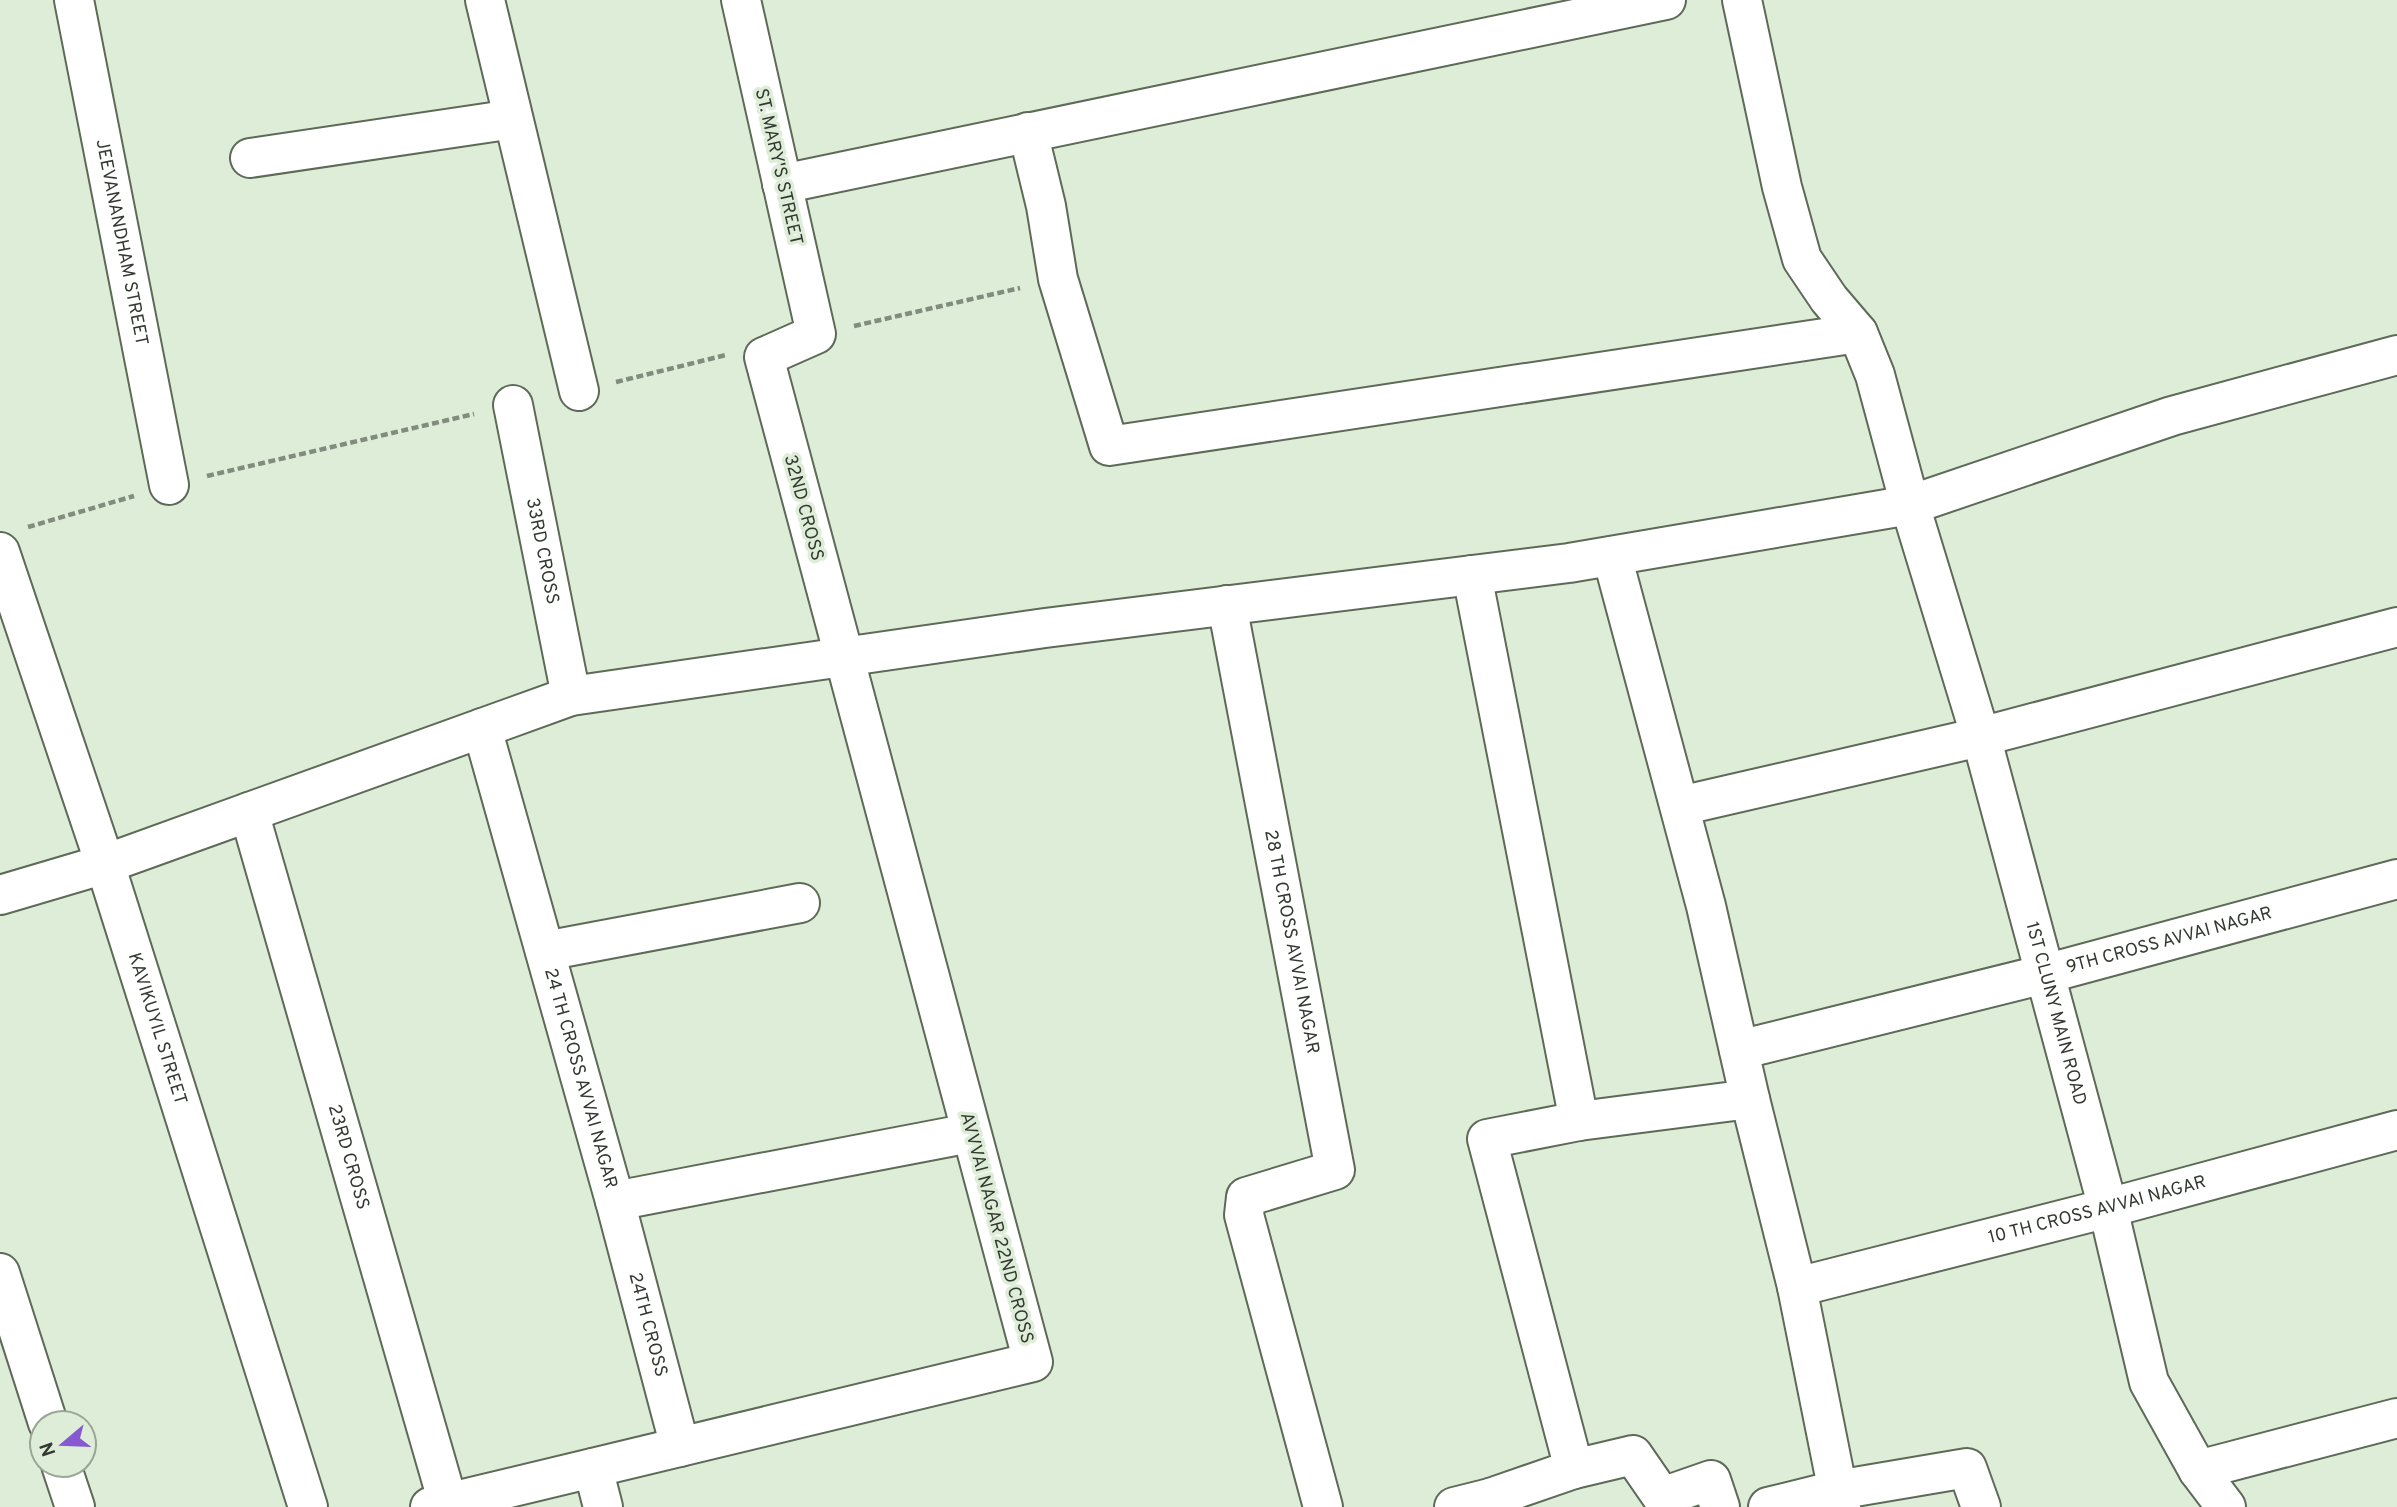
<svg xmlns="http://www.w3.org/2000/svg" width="2397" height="1507" viewBox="0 0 2397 1507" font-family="Overpass,sans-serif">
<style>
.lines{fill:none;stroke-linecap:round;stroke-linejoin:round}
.minor-casing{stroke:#5d6a58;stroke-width:42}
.path{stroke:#828c7e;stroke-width:4.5;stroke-dasharray:7 3.5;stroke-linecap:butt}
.minor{stroke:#fff;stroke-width:38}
.labels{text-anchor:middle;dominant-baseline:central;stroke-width:7;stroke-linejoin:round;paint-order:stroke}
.street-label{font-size:18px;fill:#333931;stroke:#deedd8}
</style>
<rect width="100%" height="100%" fill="#deedd8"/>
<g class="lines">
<defs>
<g id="minor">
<path id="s1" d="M74 0 169 485"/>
<path d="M485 0 579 391"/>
<path id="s2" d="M1742 0 1782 187 1802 259 1829 299 1858 333 1875 375 1910 505 1985 751 2108 1208 2149 1382 2198 1470 2226 1507"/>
<path d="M1028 132 1046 206 1058 279 1109 446 1858 333"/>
<path d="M250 158 513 119"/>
<path d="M782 184 1666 0"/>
<path id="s3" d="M513 405 571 696"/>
<path id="s4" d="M0 552 105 864 308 1507"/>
<path d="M1612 556 1706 906 1750 1099 1797 1287 1841 1507"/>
<path d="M1472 575 1579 1121 1750 1099"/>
<path id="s5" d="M1227 605 1335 1170 1246 1197 1244 1215 1323 1507"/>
<path id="s6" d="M482 728 615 1201 970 1133"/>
<path d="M1680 806 1980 737 2397 627"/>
<path id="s7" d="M249 812 448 1503"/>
<path d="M0 895 105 864 571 696 1045 628 1569 563 1910 505 2172 416 2397 355"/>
<path d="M545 951 800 903"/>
<path id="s8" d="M1739 1050 2045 974 2397 879"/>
<path d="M1579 1121 1487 1139 1574 1469 1633 1455 1662 1497 1711 1480 1720 1507"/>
<path id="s9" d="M615 1201 680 1447"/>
<path d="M0 1273 48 1423"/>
<path id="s10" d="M1797 1287 2108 1208 2397 1130"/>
<path d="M61 1465 75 1507"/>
<path d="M593 1468 603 1507"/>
<path d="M2198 1470 2397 1418"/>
<path d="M430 1507 1033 1362 764 357 816 334 741 0"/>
<path d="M1454 1507 1490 1498"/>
<path d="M1493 1507 1490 1498 1574 1469"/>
<path d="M1768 1507 1837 1490 1967 1468 1981 1507"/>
</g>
</defs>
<!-- minor casing -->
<use href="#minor" class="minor-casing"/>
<!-- path -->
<path class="path" d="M854 326 1020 288
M616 382 726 355
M207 476 474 414
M28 527 134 496"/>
<!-- minor -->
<use href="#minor" class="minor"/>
</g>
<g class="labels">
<!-- street labels -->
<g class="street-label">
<text transform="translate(778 167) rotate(77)">ST. MARY'S STREET</text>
<text stroke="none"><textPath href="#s1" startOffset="247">JEEVANANDHAM STREET</textPath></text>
<text transform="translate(803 508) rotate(75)">32ND CROSS</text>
<text stroke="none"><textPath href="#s3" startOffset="149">33RD CROSS</textPath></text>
<text stroke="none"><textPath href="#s8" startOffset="444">9TH CROSS AVVAI NAGAR</textPath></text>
<text stroke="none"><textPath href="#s5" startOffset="343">28 TH CROSS AVVAI NAGAR</textPath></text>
<text stroke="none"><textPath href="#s2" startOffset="1068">1ST CLUNY MAIN ROAD</textPath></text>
<text stroke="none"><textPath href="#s4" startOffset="502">KAVIKUYIL STREET</textPath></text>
<text stroke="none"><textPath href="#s6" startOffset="364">24 TH CROSS AVVAI NAGAR</textPath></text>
<text stroke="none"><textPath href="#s7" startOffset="359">23RD CROSS</textPath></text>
<text stroke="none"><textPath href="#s10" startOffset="310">10 TH CROSS AVVAI NAGAR</textPath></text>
<text transform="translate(996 1228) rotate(75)">AVVVAI NAGAR 22ND CROSS</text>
<text stroke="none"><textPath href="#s9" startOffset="128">24TH CROSS</textPath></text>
</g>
</g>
<!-- north arrow -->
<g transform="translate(63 1444) rotate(251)"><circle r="33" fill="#deedd8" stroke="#9aa595" stroke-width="2"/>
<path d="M0-5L12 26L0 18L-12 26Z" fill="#8659d2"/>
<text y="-10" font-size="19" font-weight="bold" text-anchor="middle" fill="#333931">N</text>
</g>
</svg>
